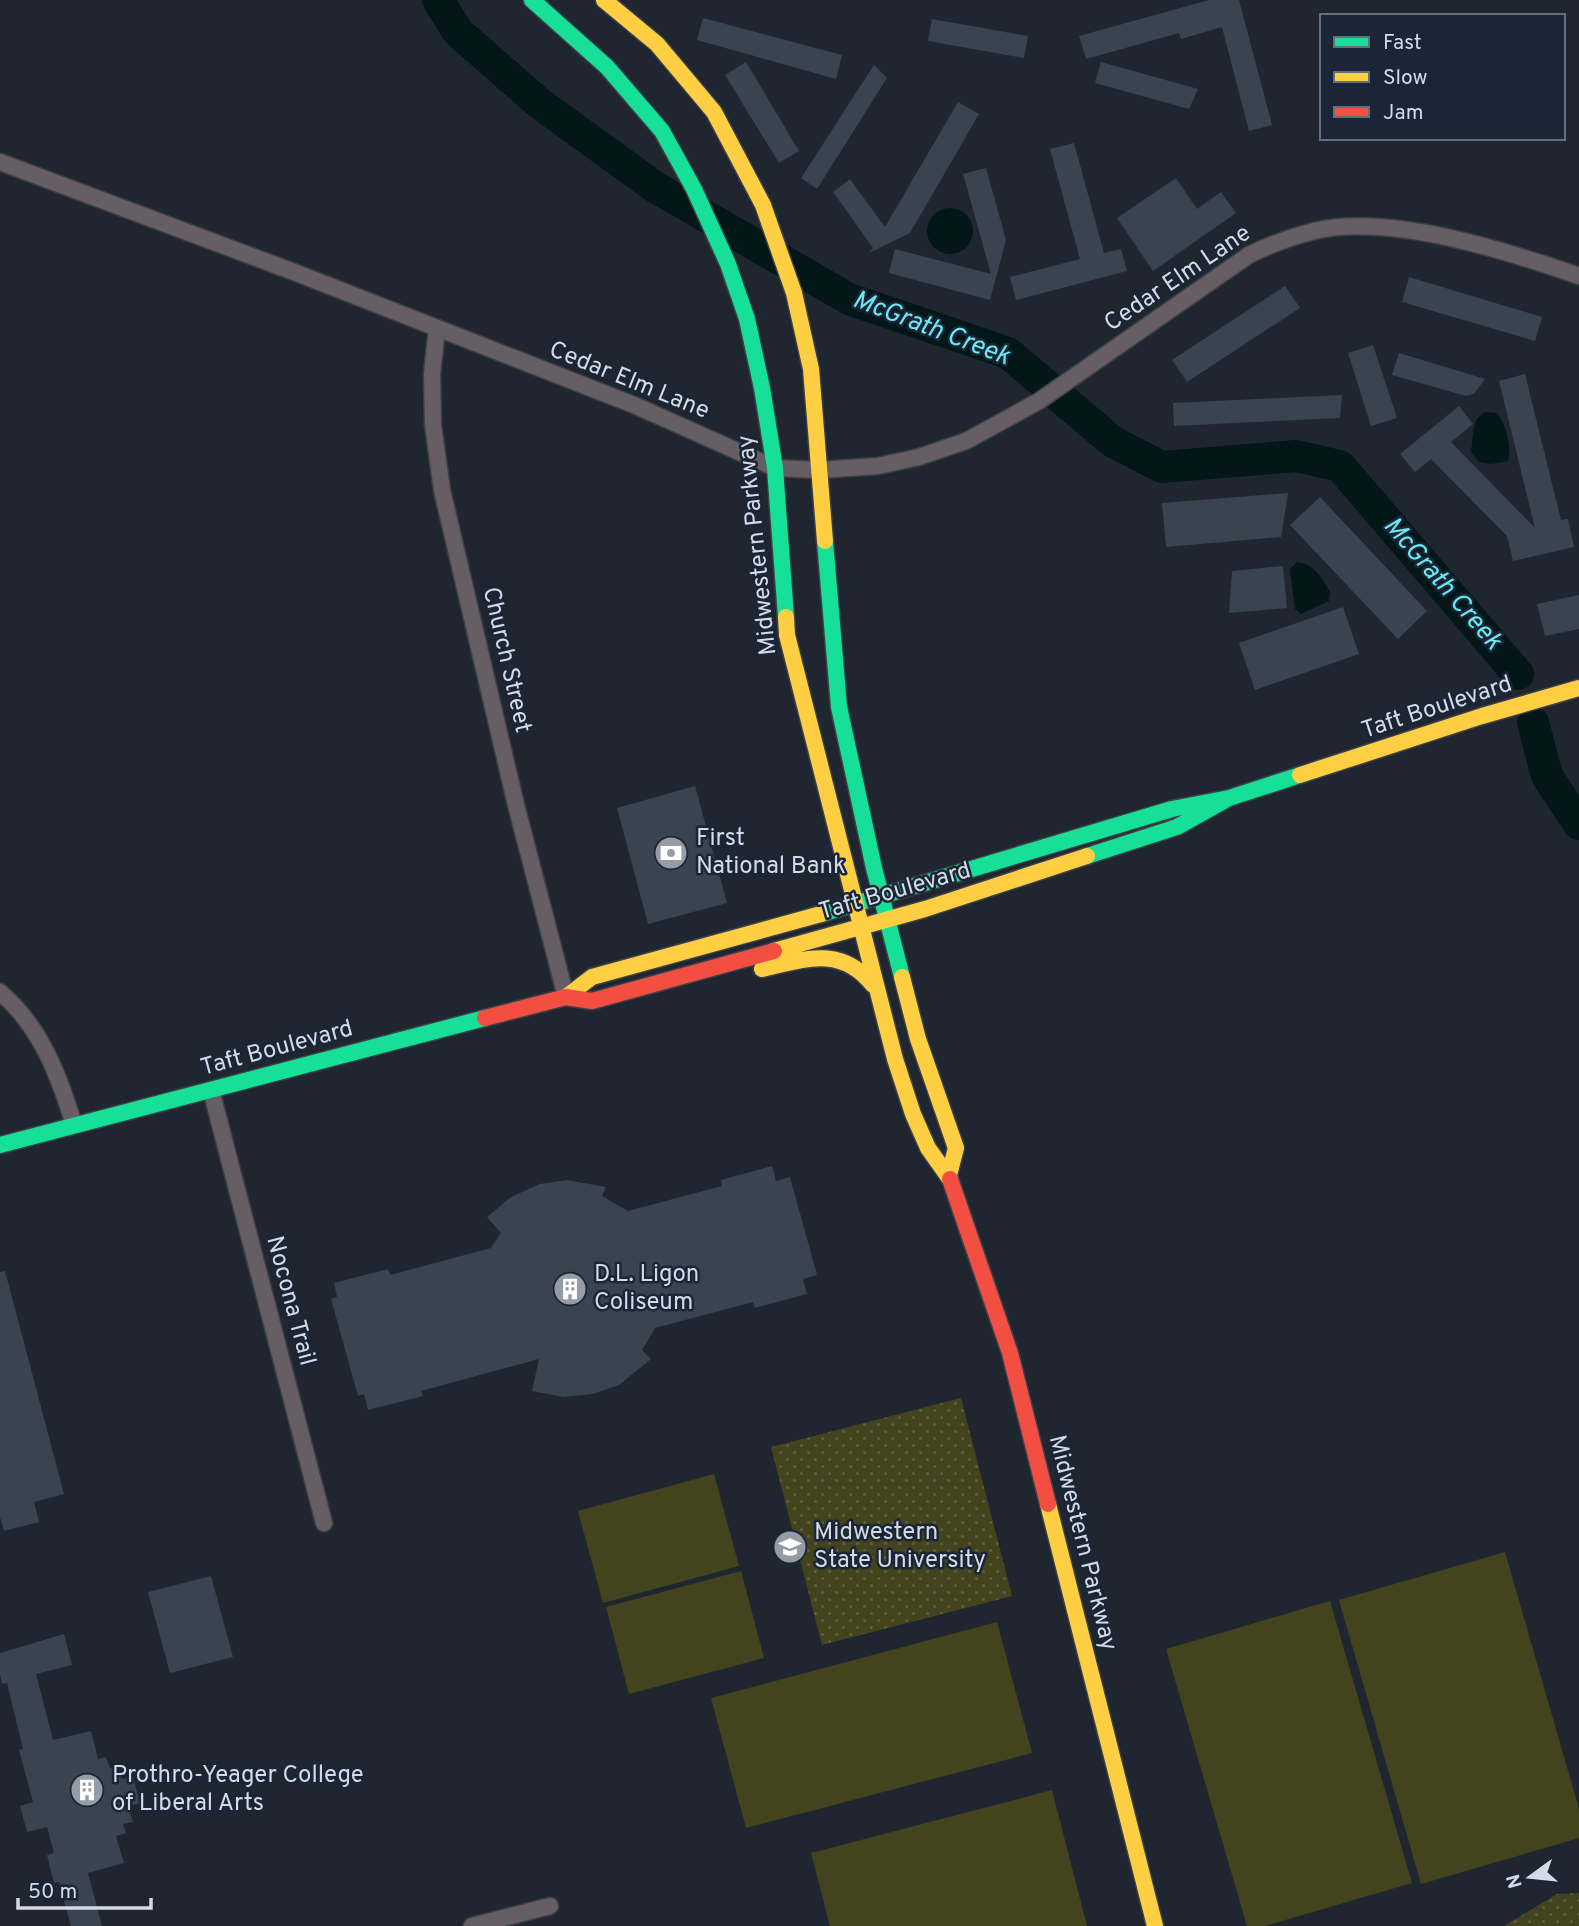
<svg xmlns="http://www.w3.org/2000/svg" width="1579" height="1926" viewBox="0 0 1579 1926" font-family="Overpass,sans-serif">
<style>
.green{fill:#43441d}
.park{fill:url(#park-dots)}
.water{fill:#031618}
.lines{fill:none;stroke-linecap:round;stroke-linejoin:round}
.river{stroke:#031618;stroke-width:32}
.building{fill:#3a4350}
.street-casing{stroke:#3b4048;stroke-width:19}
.fast-casing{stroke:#3b4048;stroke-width:19}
.slow-casing{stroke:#3b4048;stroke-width:19}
.jam-casing{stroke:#3b4048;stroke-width:19}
.street{stroke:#665e62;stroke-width:16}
.fast{stroke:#16e098;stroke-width:16}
.slow{stroke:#ffcf43;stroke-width:16}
.jam{stroke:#f24e42;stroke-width:16}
.labels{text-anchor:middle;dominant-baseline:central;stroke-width:5;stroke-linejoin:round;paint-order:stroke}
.street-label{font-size:24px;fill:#d4dbe6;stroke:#1a2536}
.poi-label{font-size:24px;fill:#d4dbe6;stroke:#1a2536;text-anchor:start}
.water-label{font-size:26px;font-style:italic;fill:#6ae9f3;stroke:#1a2536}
</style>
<defs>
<pattern id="park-dots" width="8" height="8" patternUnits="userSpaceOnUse" patternTransform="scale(1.75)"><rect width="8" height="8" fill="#43441d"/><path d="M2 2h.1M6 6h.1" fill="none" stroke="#5d5e3e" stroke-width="1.8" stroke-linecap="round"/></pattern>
</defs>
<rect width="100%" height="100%" fill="#202630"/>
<!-- green -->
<path class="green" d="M714 1474 739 1566 603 1603 578 1511Z
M1505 1552 1579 1809V1838L1421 1884 1339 1600Z
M741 1571 764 1658 629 1694 606 1607Z
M1330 1601 1412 1883 1265 1926H1247L1166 1649Z
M997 1622 1032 1753 746 1828 711 1698Z
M1052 1790 1087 1926H830L811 1853Z"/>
<!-- park -->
<path class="park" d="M961 1398 1012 1596 822 1645 771 1447Z
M1579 1893V1926H1504L1557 1894Z"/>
<!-- water -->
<path class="water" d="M927 231a23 23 0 1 1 46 0a23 23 0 1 1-46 0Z
M1485 412 1497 413C1506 425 1512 446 1508 461L1491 464 1479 462 1471 452C1474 436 1470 421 1485 412Z
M1297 562C1315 564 1322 578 1330 592L1329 601 1301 614 1295 609 1290 569Z"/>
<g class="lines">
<!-- river -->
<path class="river" d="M438 0 458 32 539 103 655 187 849 299 1008 353 1113 442 1162 467 1296 456 1340 466 1518 674
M1533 722 1547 776 1579 824"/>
</g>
<!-- building -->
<path class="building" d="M1209 0H1239L1272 125 1249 131 1222 27 1181 39 1179 33 1086 59 1079 36Z
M703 18 842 55 836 79 697 40Z
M932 19 1028 36 1024 58 928 41Z
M746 62 799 151 779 163 725 75Z
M1101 62 1198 89 1189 109 1095 83Z
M874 65 887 78 817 189 801 178Z
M958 102 979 114 910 233 869 253 873 248 833 192 850 179 885 227Z
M1074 143 1104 253 1121 249 1127 271 1016 300 1010 277 1080 259 1050 149Z
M986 168 1006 240 990 300 889 273 895 249 991 274 963 174Z
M1176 178 1197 209 1221 192 1236 213 1153 271 1117 218Z
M1409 277 1542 317 1535 341 1402 302Z
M1285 286 1300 308 1187 382 1172 360Z
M1373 345 1397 418 1371 426 1348 353Z
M1399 353 1485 379 1474 394 1466 396 1392 375Z
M1525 374 1561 520 1568 519 1574 547 1513 561 1507 536 1431 459 1415 472 1400 454 1459 406 1473 424 1451 442 1535 528 1499 381Z
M1342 395 1340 418 1174 426 1173 403Z
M1288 493 1281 537 1166 547 1162 503Z
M1320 497 1427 611 1398 639 1290 525Z
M1283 566 1287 608 1229 613 1232 571Z
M1579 595V629L1545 636 1537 604Z
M1343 607 1359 654 1255 690 1239 643Z
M695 786 727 903 648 924 617 808Z
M772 1166 776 1181 790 1177 817 1275 803 1279 807 1294 755 1308 753 1302 655 1328 642 1350 651 1359 619 1385 593 1394 563 1397 532 1391 539 1359 421 1391 423 1396 368 1410 364 1394 358 1396 331 1299 337 1297 334 1283 388 1269 390 1275 491 1248 501 1233 487 1217 511 1197 540 1184 567 1180 606 1187 602 1196 628 1211 722 1186 721 1180Z
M5 1271 64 1494 34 1502 39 1522 4 1531 0 1517V1272Z
M211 1576 233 1657 170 1673 148 1592Z
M64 1634 72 1665 36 1674 53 1740 91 1731 98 1759 106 1757 110 1768 118 1766 122 1779 133 1777 140 1803 128 1806 133 1822 123 1824 126 1833 116 1836 124 1863 88 1873 102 1926H71L59 1882 54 1883 47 1855 54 1853 47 1827 27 1832 20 1806 33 1802 19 1750 23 1749 7 1683 2 1684 0 1675V1653Z"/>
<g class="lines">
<defs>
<path id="street" d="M0 162 294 272 634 405 775 468 819 470 878 466 919 457 966 441 1039 401 1249 255C1269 245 1291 237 1314 231 1389 213 1507 251 1579 276
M437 328 432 374 433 425 442 490 516 805 566 997
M0 992C40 1026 59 1075 74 1125
M211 1090 324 1523
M472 1926 550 1906"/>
<path id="fast" d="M532 0 607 67 662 131 694 189 728 264 747 319 762 388 775 468 786 617
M825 541 839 707 874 868 902 977
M1087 856 1177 827 1229 798
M821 914 1172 809 1229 798 1300 775
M0 1145 485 1018"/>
<path id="slow" d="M604 0 657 44 714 112 763 205 794 293 811 369 825 541
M786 617 787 635 895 1059 913 1114 928 1148 950 1179
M1300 775 1482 716 1579 688
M774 951 925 909 1087 856
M762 969C805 959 841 945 873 985
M902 977 918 1039 956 1148 949 1175
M566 997 592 977 821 914
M1048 1504 1155 1926"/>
<path id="jam" d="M485 1018 566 997 592 1001 774 951
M950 1179 1010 1353 1048 1504"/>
</defs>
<!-- street casing -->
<use href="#street" class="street-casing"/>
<!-- fast casing -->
<use href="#fast" class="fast-casing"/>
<!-- slow casing -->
<use href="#slow" class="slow-casing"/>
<!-- jam casing -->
<use href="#jam" class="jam-casing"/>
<!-- street -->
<use href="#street" class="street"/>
<!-- fast -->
<use href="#fast" class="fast"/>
<!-- slow -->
<use href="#slow" class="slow"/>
<!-- jam -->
<use href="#jam" class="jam"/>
</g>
<!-- icons -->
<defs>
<symbol id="bank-disc" viewBox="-11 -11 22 22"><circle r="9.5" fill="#959ca6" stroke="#1a2536"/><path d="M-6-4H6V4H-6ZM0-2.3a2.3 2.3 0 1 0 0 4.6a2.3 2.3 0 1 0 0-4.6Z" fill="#fff"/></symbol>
<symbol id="building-disc" viewBox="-11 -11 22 22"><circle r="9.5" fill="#959ca6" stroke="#1a2536"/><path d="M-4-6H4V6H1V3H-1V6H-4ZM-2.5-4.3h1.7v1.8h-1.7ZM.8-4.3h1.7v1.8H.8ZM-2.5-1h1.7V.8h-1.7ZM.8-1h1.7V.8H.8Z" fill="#fff"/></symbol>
<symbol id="university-disc" viewBox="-11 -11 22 22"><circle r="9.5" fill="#959ca6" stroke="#1a2536"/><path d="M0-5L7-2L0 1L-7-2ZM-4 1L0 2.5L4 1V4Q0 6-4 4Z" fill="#fff"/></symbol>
</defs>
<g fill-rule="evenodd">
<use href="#bank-disc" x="652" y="834" width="38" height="38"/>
<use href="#building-disc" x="551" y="1270" width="38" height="38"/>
<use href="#university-disc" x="771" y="1528" width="38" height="38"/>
<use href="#building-disc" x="68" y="1771" width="38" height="38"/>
</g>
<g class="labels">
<!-- street labels -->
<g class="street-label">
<text transform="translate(1178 279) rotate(-34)">Cedar Elm Lane</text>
<text transform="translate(629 381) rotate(22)">Cedar Elm Lane</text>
<text transform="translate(758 545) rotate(-96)">Midwestern Parkway</text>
<text transform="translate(506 660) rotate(77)">Church Street</text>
<text transform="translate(1437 708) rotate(-18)">Taft Boulevard</text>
<text transform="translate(895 892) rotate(-16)">Taft Boulevard</text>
<text transform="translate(277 1049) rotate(-15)">Taft Boulevard</text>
<text transform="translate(290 1301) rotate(75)">Nocona Trail</text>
<text transform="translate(1082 1543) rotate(76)">Midwestern Parkway</text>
</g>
<!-- poi labels -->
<g class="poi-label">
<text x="696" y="839">First<tspan x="696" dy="28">National Bank</tspan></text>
<text x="594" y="1275">D.L. Ligon<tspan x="594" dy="28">Coliseum</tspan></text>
<text x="814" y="1533">Midwestern<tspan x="814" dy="28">State University</tspan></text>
<text x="112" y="1776">Prothro-Yeager College<tspan x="112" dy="28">of Liberal Arts</tspan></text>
</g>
<!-- water labels -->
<g class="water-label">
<text transform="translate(931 329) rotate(21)">McGrath Creek</text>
<text transform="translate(1442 584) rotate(49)">McGrath Creek</text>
</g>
</g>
<!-- legend -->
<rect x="1320" y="14" width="245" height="126" fill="#1a2536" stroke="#646e7c" stroke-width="2"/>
<rect x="1334" y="37" width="35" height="10" fill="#16e098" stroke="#646e7c" stroke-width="2"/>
<text x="1383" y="49" font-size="21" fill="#d4dbe6">Fast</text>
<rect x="1334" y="72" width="35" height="10" fill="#ffcf43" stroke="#646e7c" stroke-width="2"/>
<text x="1383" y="84" font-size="21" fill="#d4dbe6">Slow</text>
<rect x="1334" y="107" width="35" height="10" fill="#f24e42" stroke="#646e7c" stroke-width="2"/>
<text x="1383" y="119" font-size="21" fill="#d4dbe6">Jam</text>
<!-- north arrow -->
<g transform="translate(1530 1877) rotate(255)" stroke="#1a2536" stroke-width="5" paint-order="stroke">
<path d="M0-5L12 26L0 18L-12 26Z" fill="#d4dbe6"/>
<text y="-10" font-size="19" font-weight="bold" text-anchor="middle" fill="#d4dbe6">N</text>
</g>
<!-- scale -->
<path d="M18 1898v10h133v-10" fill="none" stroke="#d4dbe6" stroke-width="3.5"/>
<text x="28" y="1898" font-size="21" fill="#d4dbe6" stroke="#1a2536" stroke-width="5" paint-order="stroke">50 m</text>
</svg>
